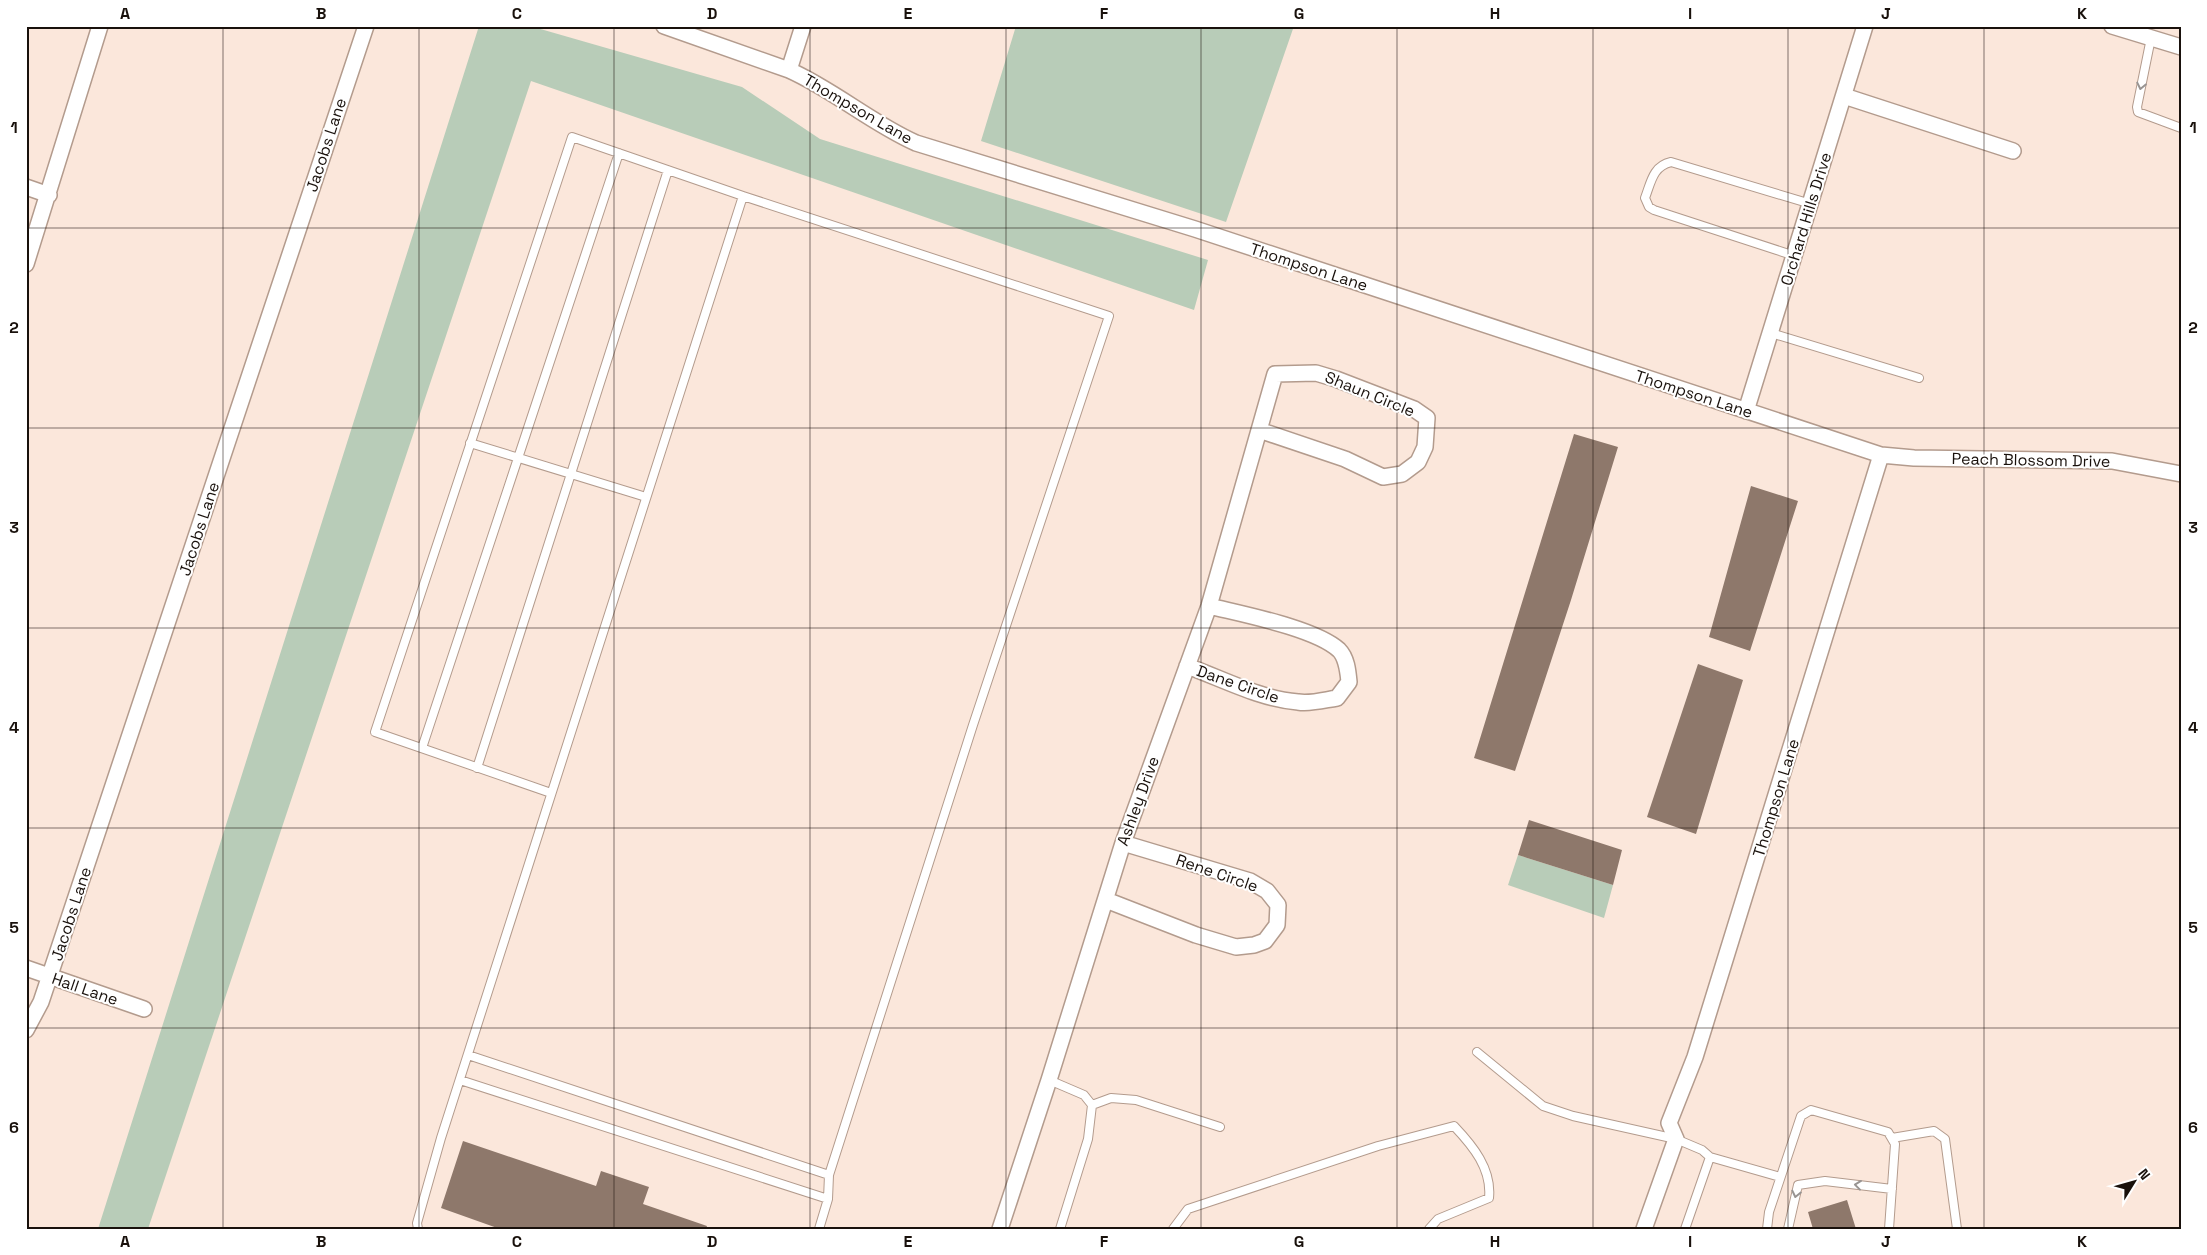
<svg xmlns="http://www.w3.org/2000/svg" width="2207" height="1255" viewBox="0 0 2207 1255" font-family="'Space Grotesk',sans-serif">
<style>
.green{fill:#b8ccb8}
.building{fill:#8e786b}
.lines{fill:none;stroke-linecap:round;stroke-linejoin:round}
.service-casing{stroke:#b39b8d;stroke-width:10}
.minor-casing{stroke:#b39b8d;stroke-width:18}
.service{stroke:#fff;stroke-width:8}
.minor{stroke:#fff;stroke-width:15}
.oneway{stroke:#989492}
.grid{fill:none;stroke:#19110c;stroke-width:1;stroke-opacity:0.55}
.labels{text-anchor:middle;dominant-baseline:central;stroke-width:4;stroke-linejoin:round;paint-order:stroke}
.street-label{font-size:16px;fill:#19110c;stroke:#fff}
.neatline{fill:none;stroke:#19110c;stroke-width:2}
.grid-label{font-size:16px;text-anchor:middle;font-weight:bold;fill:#19110c}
</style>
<rect width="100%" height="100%" fill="#fbe7db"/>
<!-- green -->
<path class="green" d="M479 26H530L742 87 820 139 1208 260 1194 310 531 81 148 1229H98Z
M1016 26H1294L1226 222 981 141Z
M1518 855 1613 885 1604 918 1508 885Z"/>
<!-- building -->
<path class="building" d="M1574 434 1618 447 1571 600 1515 771 1474 758Z
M1751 486 1798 501 1750 651 1709 637Z
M1698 664 1743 680 1696 834 1647 817Z
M1529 820 1622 850 1613 885 1518 855Z
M463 1141 596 1186 601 1171 649 1187 643 1204 707 1226 706 1229H500L441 1208Z
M1847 1200 1856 1229H1813L1808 1212Z"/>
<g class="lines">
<defs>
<path id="service" d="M2151 38 2137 107 2138 112 2181 128
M1795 256 1654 210 1649 207 1645 198C1651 182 1653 166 1671 162L1811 204
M1771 333 1919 378
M470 443 646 497
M422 748 619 153
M477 768 668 170
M551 793 375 732 572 137 743 196
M1477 1052 1543 1106 1573 1116 1676 1139 1702 1150 1710 1157 1685 1229
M460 1080 828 1199
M1049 1080 1084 1095 1092 1105 1088 1139 1060 1229
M1092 1105 1111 1098 1136 1100 1220 1127
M1892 1138 1934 1131 1945 1139 1957 1229
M1710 1157 1780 1177
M418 1229 417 1223 441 1138 743 196 1109 316 973 725 829 1175 468 1055
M819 1229 828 1199 829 1175
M1173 1229 1188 1209 1378 1146 1454 1126C1473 1146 1492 1169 1489 1198L1438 1219 1429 1229
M1767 1229 1769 1212 1801 1116 1811 1110 1888 1132 1895 1144 1889 1229
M1788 1229 1798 1185 1825 1181 1892 1189"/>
<path id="minor" d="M664 26 789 70
M803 26 789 70C834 90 871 123 916 143L1195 229 1881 455 1695 1057 1669 1123 1676 1139 1644 1229
M2112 26 2181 47
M1844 96 2013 151
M26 187 49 195
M26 264 100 26
M1746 411 1865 26
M1881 455 1914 458 2112 461 2181 474
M1187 666C1223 679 1260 699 1298 702 1311 704 1324 700 1337 698L1349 682C1348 672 1347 658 1339 650 1315 628 1241 614 1209 606
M1106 900 1196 935 1236 947 1254 945 1265 941 1277 925 1278 905 1267 891 1250 881 1123 843
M26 968 144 1009
M26 1030 41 1002 366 26
M1000 1229 1049 1080 1123 843 1209 606 1275 374 1316 373 1336 379 1414 409 1427 418 1425 447 1418 462 1402 474 1383 477 1345 459 1259 430"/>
</defs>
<!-- service casing -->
<use href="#service" class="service-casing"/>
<!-- minor casing -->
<use href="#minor" class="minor-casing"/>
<!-- service -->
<use href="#service" class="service"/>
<!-- minor -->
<use href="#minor" class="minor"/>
</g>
<!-- one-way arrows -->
<defs><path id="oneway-chevron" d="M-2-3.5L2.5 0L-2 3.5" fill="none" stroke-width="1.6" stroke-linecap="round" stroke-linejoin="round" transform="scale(1.25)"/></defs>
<g class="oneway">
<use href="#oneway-chevron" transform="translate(2141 86) rotate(102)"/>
<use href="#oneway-chevron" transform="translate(1858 1185) rotate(-173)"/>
<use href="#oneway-chevron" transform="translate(1796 1194) rotate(103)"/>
</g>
<!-- grid -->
<path class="grid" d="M223 26V1229M419 26V1229M614 26V1229M810 26V1229M1006 26V1229M1201 26V1229M1397 26V1229M1593 26V1229M1788 26V1229M1984 26V1229M26 228H2181M26 428H2181M26 628H2181M26 828H2181M26 1028H2181"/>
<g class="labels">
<!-- street labels -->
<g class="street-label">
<text transform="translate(858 109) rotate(30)">Thompson Lane</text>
<text transform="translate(326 145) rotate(-72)">Jacobs Lane</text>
<text transform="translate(1806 219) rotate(-73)">Orchard Hills Drive</text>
<text transform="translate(1309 267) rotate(18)">Thompson Lane</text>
<text transform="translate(1370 394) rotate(22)">Shaun Circle</text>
<text transform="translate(1694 394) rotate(18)">Thompson Lane</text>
<text transform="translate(2031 460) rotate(1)">Peach Blossom Drive</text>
<text transform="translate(199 529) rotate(-72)">Jacobs Lane</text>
<text transform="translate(1238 684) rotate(19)">Dane Circle</text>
<text transform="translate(1776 798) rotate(-73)">Thompson Lane</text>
<text transform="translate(1138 801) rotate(-70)">Ashley Drive</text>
<text transform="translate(1217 873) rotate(19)">Rene Circle</text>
<text transform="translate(71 914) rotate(-72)">Jacobs Lane</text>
<text transform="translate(85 989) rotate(19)">Hall Lane</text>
</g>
</g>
<!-- border -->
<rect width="2207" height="1255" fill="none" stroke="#ffffff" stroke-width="55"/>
<!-- north arrow -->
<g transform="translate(2134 1182) rotate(53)" stroke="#ffffff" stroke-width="4" paint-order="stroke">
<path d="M0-4L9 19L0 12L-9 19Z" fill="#19110c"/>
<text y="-8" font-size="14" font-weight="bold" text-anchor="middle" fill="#19110c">N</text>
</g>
<rect x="28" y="28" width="2152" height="1200" class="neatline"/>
<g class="grid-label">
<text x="125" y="19">A</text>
<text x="321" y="19">B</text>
<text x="517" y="19">C</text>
<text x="712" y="19">D</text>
<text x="908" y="19">E</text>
<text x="1104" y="19">F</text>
<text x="1299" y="19">G</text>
<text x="1495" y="19">H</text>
<text x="1690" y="19">I</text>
<text x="1886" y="19">J</text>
<text x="2082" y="19">K</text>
<text x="14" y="133">1</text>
<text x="2193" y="133">1</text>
<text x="14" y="333">2</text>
<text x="2193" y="333">2</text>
<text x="14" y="533">3</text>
<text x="2193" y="533">3</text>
<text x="14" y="733">4</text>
<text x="2193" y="733">4</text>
<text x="14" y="933">5</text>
<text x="2193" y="933">5</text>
<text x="14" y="1133">6</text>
<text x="2193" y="1133">6</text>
<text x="125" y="1247">A</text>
<text x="321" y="1247">B</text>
<text x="517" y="1247">C</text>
<text x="712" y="1247">D</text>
<text x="908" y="1247">E</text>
<text x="1104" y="1247">F</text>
<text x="1299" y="1247">G</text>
<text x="1495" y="1247">H</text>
<text x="1690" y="1247">I</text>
<text x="1886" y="1247">J</text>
<text x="2082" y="1247">K</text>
</g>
</svg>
